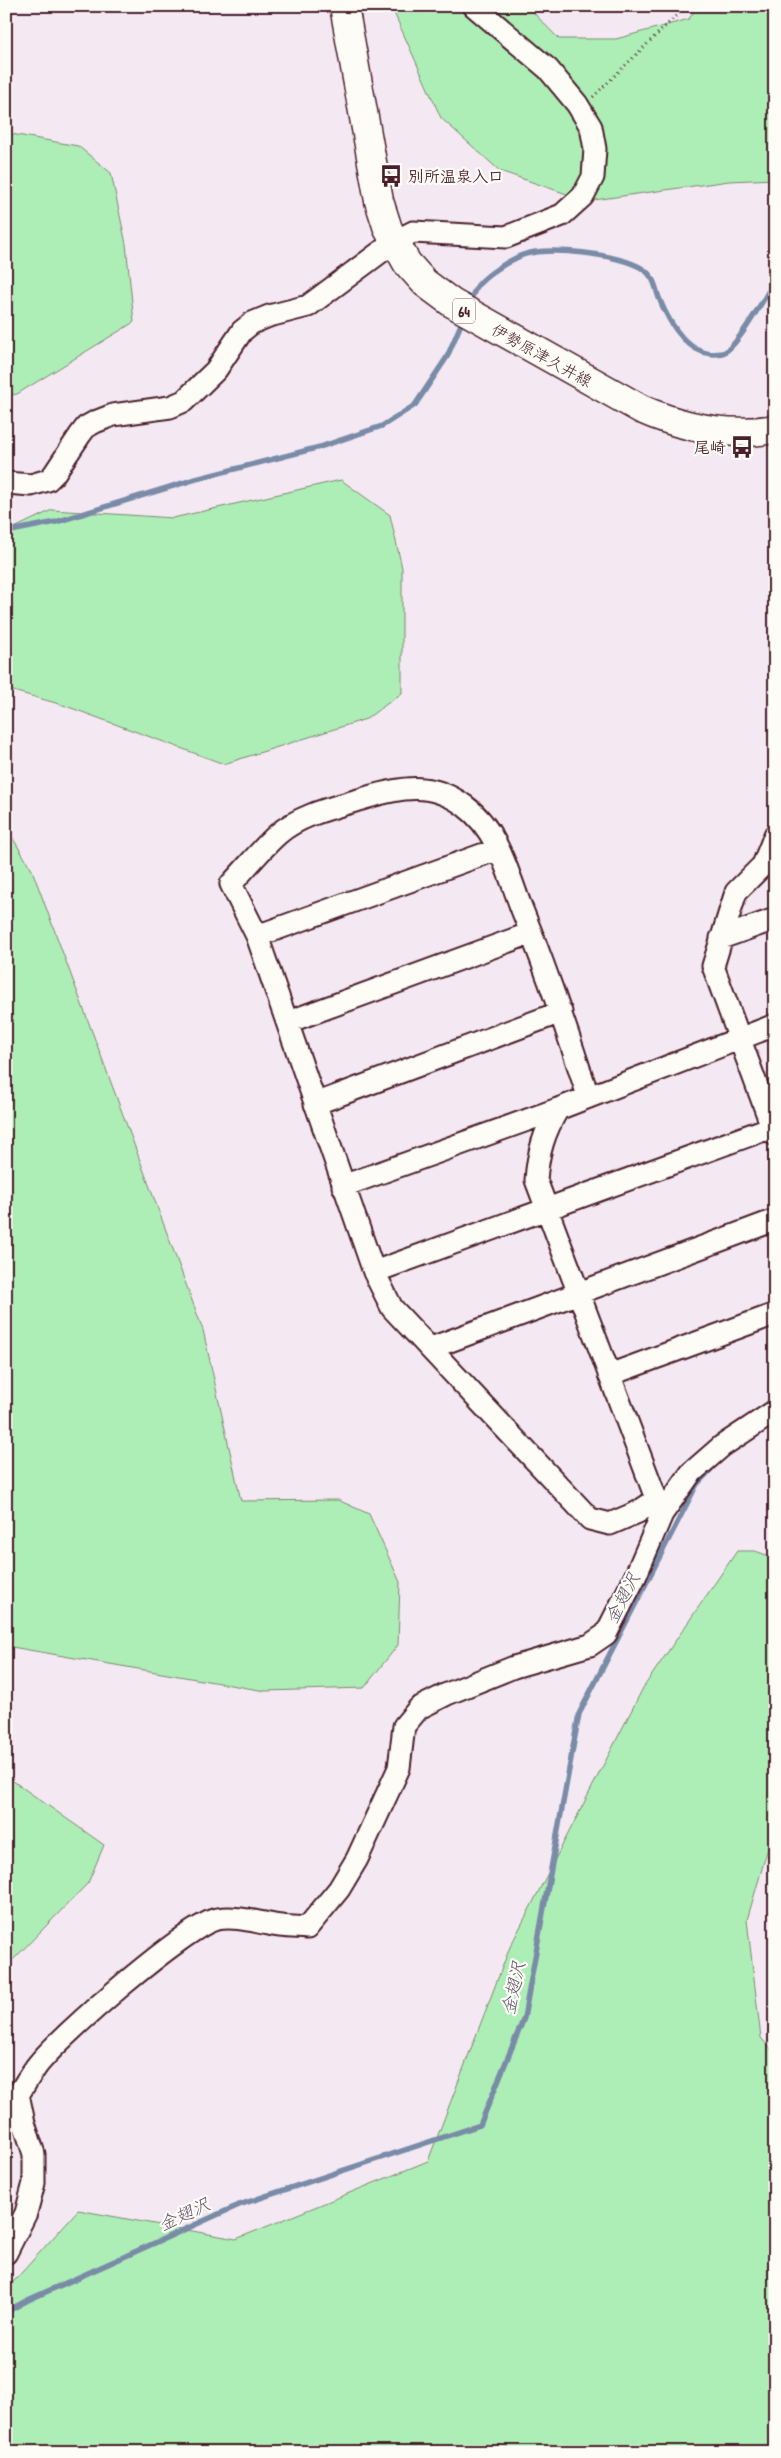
<svg xmlns="http://www.w3.org/2000/svg" width="781" height="2458" viewBox="0 0 781 2458" font-family="'Patrick Hand','Klee One',sans-serif">
<style>
.green{fill:#adeeb6;stroke:#7c8670}
.lines{fill:none;stroke-linecap:round;stroke-linejoin:round}
.stream{stroke:#798ba7;stroke-width:5.5}
.street-casing{stroke:#4a1f2b;stroke-width:25}
.primary-casing{stroke:#4a1f2b;stroke-width:31}
.path{stroke:#4a1f2b;stroke-width:3;stroke-dasharray:1 4;stroke-linecap:butt}
.street{stroke:#fdfcf7;stroke-width:21}
.primary{stroke:#fdfcf7;stroke-width:28}
.labels{text-anchor:middle;dominant-baseline:central;stroke-width:4.5;stroke-linejoin:round;paint-order:stroke}
.shield{fill:#fdfcf7;stroke:#806168;stroke-width:1}
.shield-label{font-size:15px;font-weight:bold;fill:#4a1f2b}
.poi-label{font-size:16px;font-weight:bold;fill:#4a1f2b;stroke:#fdfcf7;text-anchor:start}
.street-label{font-size:16px;fill:#4a1f2b;stroke:#fdfcf7}
.water-label{font-size:18px;font-style:italic;fill:#625569;stroke:#fdfcf7}
</style>
<rect width="100%" height="100%" fill="#f4e9f3"/>
<filter id="ink" filterUnits="userSpaceOnUse"><feTurbulence type="fractalNoise" baseFrequency=".02" numOctaves="2"/><feDisplacementMap in="SourceGraphic" scale="10" xChannelSelector="R" yChannelSelector="G"/><feConvolveMatrix kernelMatrix="1 2 1 2 8 2 1 2 1" color-interpolation-filters="sRGB"/></filter>
<g filter="url(#ink)">
<!-- green -->
<path class="green" d="M391 6H527L559 39H616L689 19 697 6H775V179L729 181 587 201 500 171 441 118Z
M6 133 78 146 111 173 126 244 134 322 17 394 6 396Z
M341 480 390 515 402 568V693L366 719 224 764 63 705 6 689V532L52 510 173 518Z
M6 827 32 870 203 1330 241 1501 338 1500 369 1514 400 1582 398 1645 364 1688 265 1691 6 1646Z
M737 1551H755L775 1558V1832L768 1848 747 1920 761 2038 775 2053V2452H6V2290L78 2210 236 2239 428 2161 510 1947 643 1688Z
M6 1776 104 1845 88 1883 6 1967Z"/>
<g class="lines">
<!-- stream -->
<path class="stream" d="M469 304C472 298 474 289 479 284 489 273 507 262 520 256 545 245 621 254 643 269 654 276 655 286 659 298 669 323 690 360 722 353 736 350 766 295 775 280
M6 532 56 522 196 479 320 447 382 426 415 405 447 357 464 317
M6 2312 28 2300 239 2205 480 2125 524 2018 579 1714 697 1484 712 1468"/>
<defs>
<path id="street" d="M6 483 31 485 48 480 54 474 80 435 86 427 95 422 113 415 170 407 184 401 216 370 242 331 252 323 269 316 308 306 394 242 413 232 506 237 562 215 583 196 593 177 595 149 591 127 577 104 548 69 474 6
M775 835 763 865 736 892 713 966 775 1135
M257 936 498 849
M721 938 775 919
M288 1022 531 933
M588 1096C568 1033 546 969 521 907 508 873 497 829 465 806 432 781 401 787 365 798 336 807 301 814 278 834 261 849 247 867 231 884L257 936 374 1272 392 1308 590 1519 610 1524 638 1512 656 1500
M315 1104 561 1012
M343 1186 558 1109
M374 1272 772 1127
M431 1348 775 1220
M609 1375 775 1314
M662 1514 536 1180C538 1153 544 1132 558 1109L775 1025
M6 2115C16 2099 25 2082 36 2067 56 2039 187 1925 217 1919 235 1916 252 1921 269 1924 281 1927 295 1927 307 1928L339 1889 357 1859 399 1768 404 1726 419 1708 447 1694 514 1667 590 1645 606 1634 635 1577 662 1514 691 1473 722 1446 775 1411
M6 2253 26 2213 34 2183V2154L24 2123 18 2094"/>
<path id="primary" d="M344 6 379 201 388 229 407 263 425 283 452 303 641 409C684 428 728 437 775 429"/>
</defs>
<!-- street casing -->
<use href="#street" class="street-casing"/>
<!-- primary casing -->
<use href="#primary" class="primary-casing"/>
<!-- path -->
<path class="path" d="M593 97 686 6"/>
<!-- street -->
<use href="#street" class="street"/>
<!-- primary -->
<use href="#primary" class="primary"/>
</g>
</g>
<!-- icons -->
<defs>
<symbol id="bus-bare" viewBox="-9 -9 18 18"><path d="M-5-6H5V4H4V6H2V4H-2V6H-4V4H-5ZM-3.5-4V0h7V-4ZM-3.5 1.2v1.5H-2V1.2ZM2 1.2v1.5H3.5V1.2Z" fill="#4a1f2b" stroke="#fdfcf7" stroke-width="2.5" paint-order="stroke"/></symbol>
</defs>
<g fill-rule="evenodd">
<use href="#bus-bare" x="375" y="160" width="32" height="32"/>
<use href="#bus-bare" x="726" y="431" width="32" height="32"/>
</g>
<g class="labels">
<!-- shield labels -->
<rect class="shield" x="453" y="298.5" width="22" height="25" rx="4"/>
<g class="shield-label">
<text x="464" y="311">64</text>
</g>
<!-- poi labels -->
<g class="poi-label">
<text x="408" y="176">別所温泉入口</text>
<text x="726" y="447" text-anchor="end">尾崎</text>
</g>
<!-- street labels -->
<g class="street-label">
<text transform="translate(542 355) rotate(29)">伊勢原津久井線</text>
</g>
<!-- water labels -->
<g class="water-label">
<text transform="translate(622 1598) rotate(-63)">金翅沢</text>
<text transform="translate(513 1988) rotate(-78)">金翅沢</text>
<text transform="translate(184 2214) rotate(-25)">金翅沢</text>
</g>
</g>
<!-- margin -->
<rect width="781" height="2458" fill="none" stroke="#fdfcf7" stroke-width="25"/>
<rect x="12" y="12" width="756" height="2433" fill="none" stroke="#4a1f2b" stroke-width="2" filter="url(#ink)"/>
</svg>
